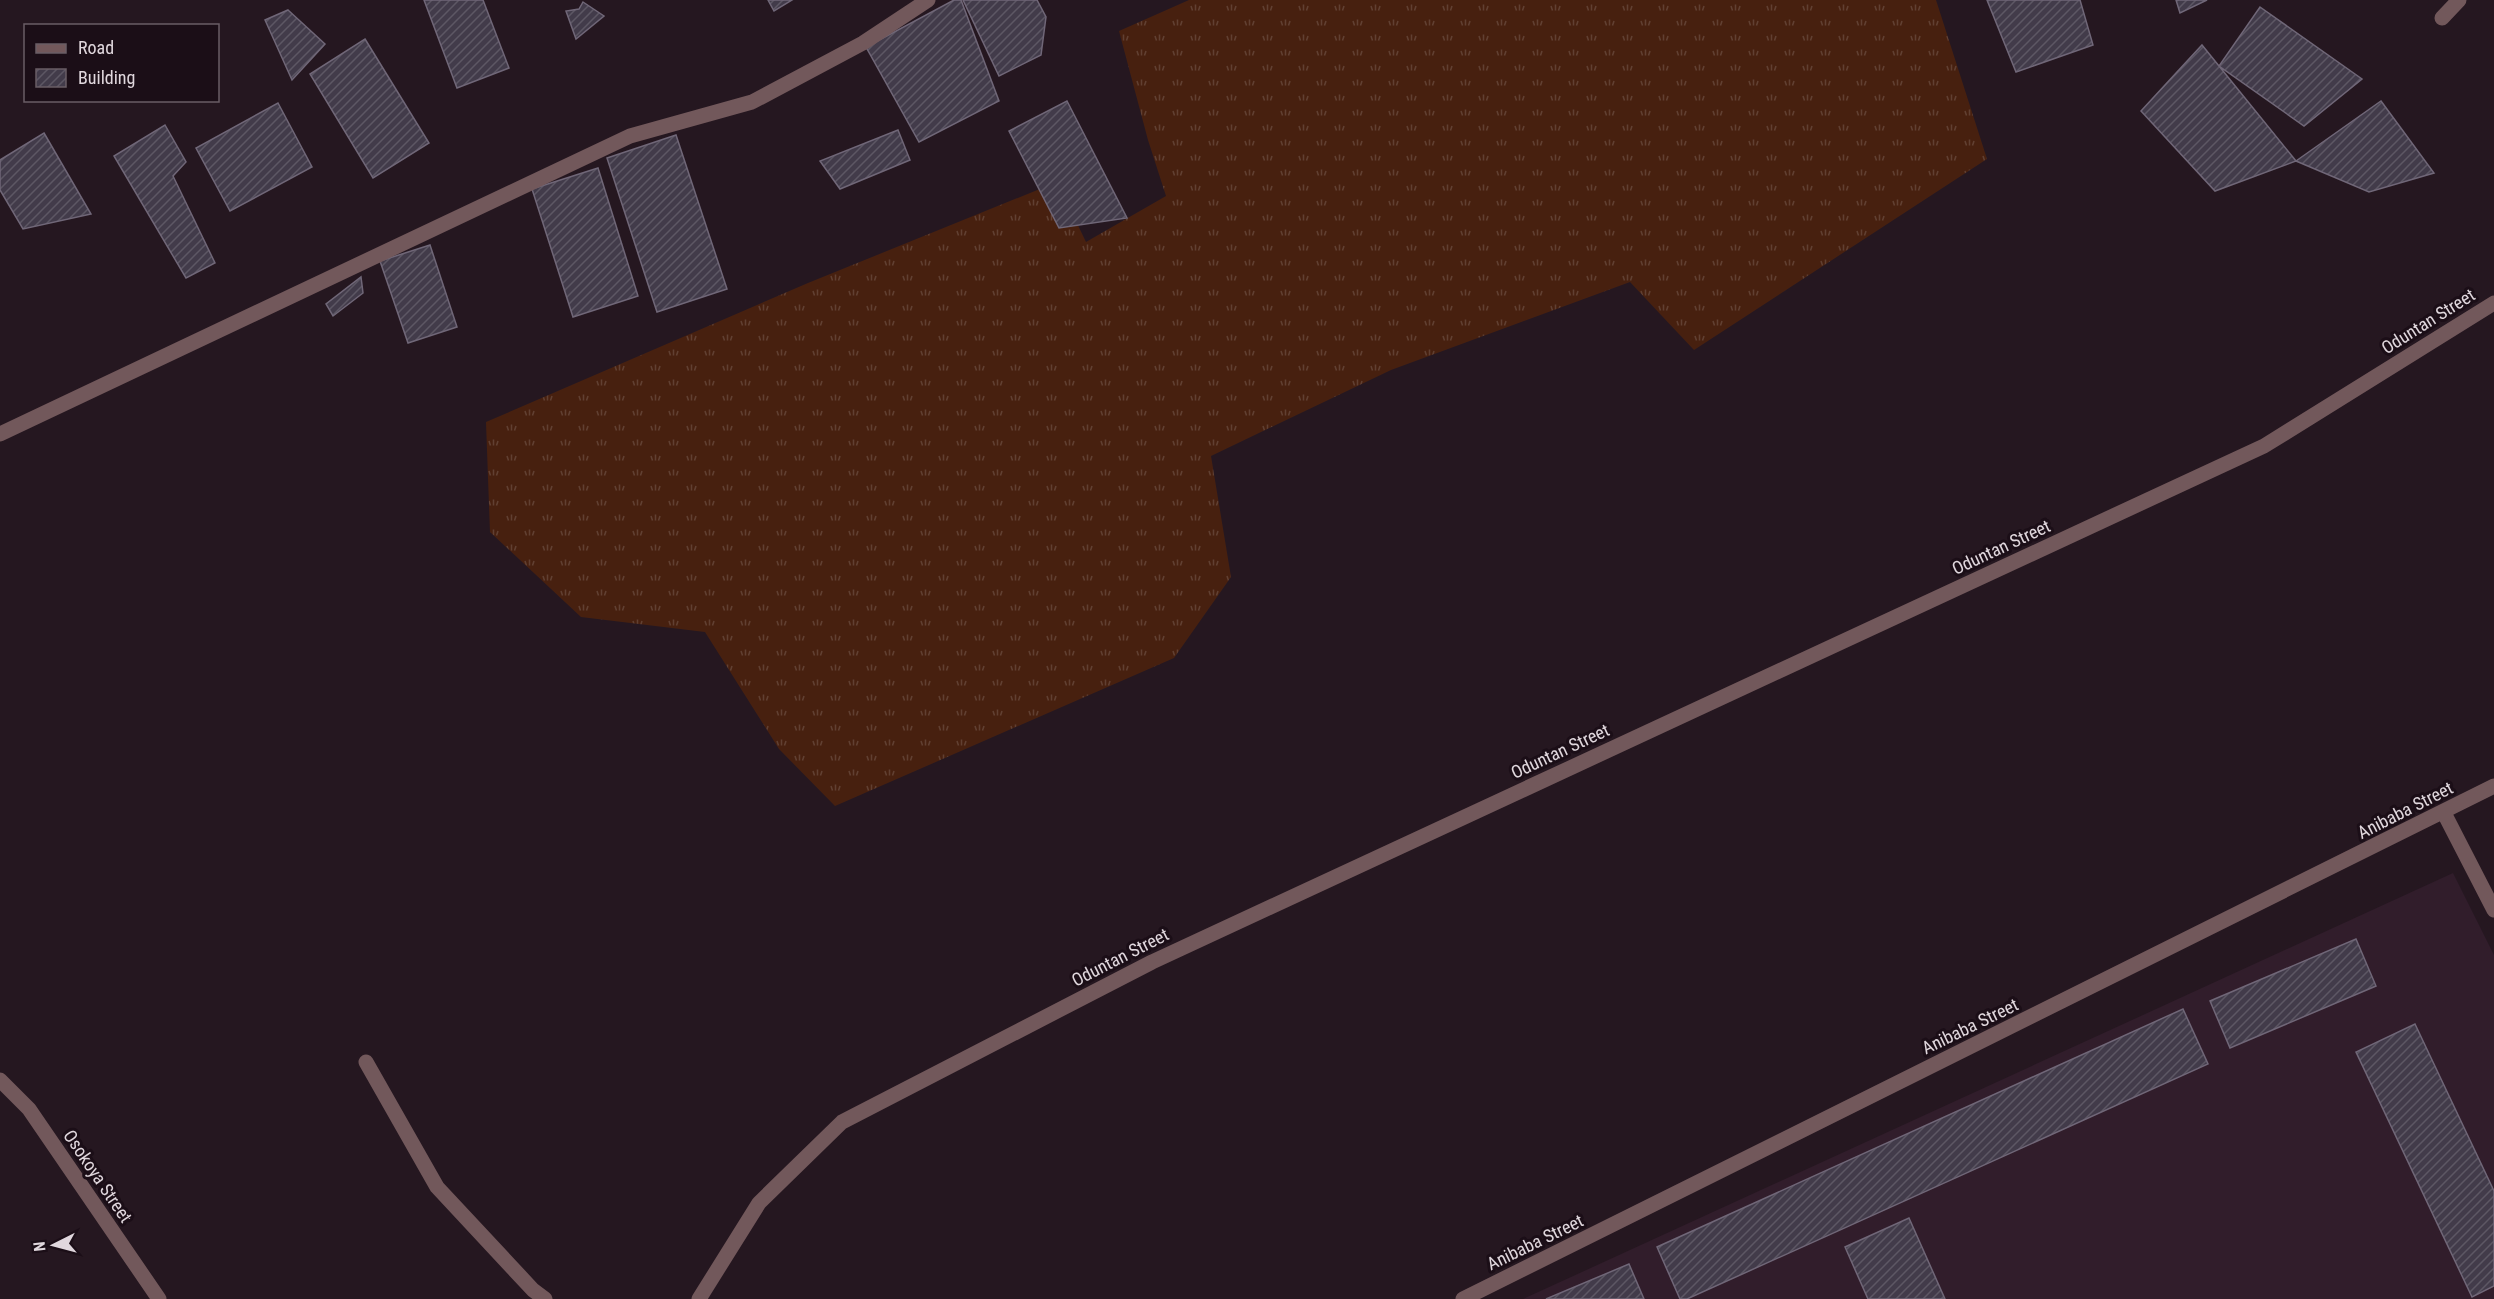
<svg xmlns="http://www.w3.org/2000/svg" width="2494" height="1299" viewBox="0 0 2494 1299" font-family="'Roboto Condensed',sans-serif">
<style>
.built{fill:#311d2b}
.grass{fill:url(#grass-tufts)}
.building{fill:url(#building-hatch);stroke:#706778;stroke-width:1.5}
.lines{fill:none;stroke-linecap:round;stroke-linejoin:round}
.street{stroke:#72585b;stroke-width:15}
.labels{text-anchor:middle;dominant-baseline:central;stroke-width:6;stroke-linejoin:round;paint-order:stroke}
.street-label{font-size:18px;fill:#e0d7dd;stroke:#1b0e17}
</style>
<defs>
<pattern id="grass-tufts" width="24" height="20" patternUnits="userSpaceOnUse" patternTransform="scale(1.5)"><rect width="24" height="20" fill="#47200f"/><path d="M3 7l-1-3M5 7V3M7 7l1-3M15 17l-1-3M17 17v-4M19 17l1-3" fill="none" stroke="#614032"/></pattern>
<pattern id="building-hatch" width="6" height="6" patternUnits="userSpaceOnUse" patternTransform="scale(1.5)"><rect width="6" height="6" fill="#423b4a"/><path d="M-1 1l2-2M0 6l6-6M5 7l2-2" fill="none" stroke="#5d5764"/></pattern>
</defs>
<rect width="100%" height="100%" fill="#251720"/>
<!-- built -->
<path class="built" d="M2453 873 2494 955V1299H1523Z"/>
<!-- grass -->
<path class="grass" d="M1189 0H1936L1987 159 1694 350 1630 282 1391 370 1211 456 1231 577 1174 658 835 806 779 749 705 632 581 617 490 532 486 422 808 283 1057 182 1086 242 1166 196 1148 140 1119 31Z"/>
<!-- building -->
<path class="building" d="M424 0H483L509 68 457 88Z
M768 0H792L774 11Z
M954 0H961L999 101 919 142 866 47Z
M963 0H1037L1046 17 1041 55 999 76Z
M1987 0H2080L2093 45 2016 72Z
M2176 0H2207L2180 13Z
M583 2 604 16 576 39 566 11 579 9Z
M2260 7 2362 79 2304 126 2219 66Z
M288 10 325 44 292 80 265 20Z
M365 39 429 143 373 178 310 74Z
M2202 45 2219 66 2296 161 2215 191 2141 111Z
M1067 101 1127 218 1059 228 1009 131Z
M2381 101 2434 173 2369 192 2296 161Z
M278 103 312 167 230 211 196 148Z
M165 125 186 162 173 176 215 263 186 278 114 156Z
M898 130 910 160 840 189 820 161Z
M44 133 91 214 23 229 0 190V160Z
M676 135 727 289 657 312 607 158Z
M598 168 638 296 573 317 532 189Z
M430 245 457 327 408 343 380 261Z
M361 277 363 293 333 316 326 304Z
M2356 939 2376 986 2230 1048 2210 1001Z
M2183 1009 2208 1064 1687 1299H1680L1657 1247Z
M2415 1024 2494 1191V1286L2472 1297 2356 1052Z
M1909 1218 1945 1299H1868L1845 1247Z
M1629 1264 1644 1299H1546Z"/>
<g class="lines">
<!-- street -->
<path class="street" d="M2442 18 2459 0
M0 434 630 136 752 102 863 43 928 0
M2444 813 2494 910
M366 1062 437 1187 533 1290 545 1299
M0 1080 29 1109 159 1299
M699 1299 759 1203 842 1122 1152 962 2264 446 2494 303
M1463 1299 2494 786"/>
</g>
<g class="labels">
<!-- street labels -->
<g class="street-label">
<text transform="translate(2428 321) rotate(-32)">Oduntan Street</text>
<text transform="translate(2001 547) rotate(-25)">Oduntan Street</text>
<text transform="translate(1560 751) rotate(-25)">Oduntan Street</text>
<text transform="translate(2405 810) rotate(-27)">Anibaba Street</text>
<text transform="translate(1120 957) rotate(-27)">Oduntan Street</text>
<text transform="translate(1970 1026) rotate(-26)">Anibaba Street</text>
<text transform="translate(98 1176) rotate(56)">Osokoya Street</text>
<text transform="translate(1535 1242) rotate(-26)">Anibaba Street</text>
</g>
</g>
<!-- legend -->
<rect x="24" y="24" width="195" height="78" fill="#1b0e17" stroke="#6a5e66" stroke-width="1.5"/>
<rect x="36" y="44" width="30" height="9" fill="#72585b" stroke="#6a5e66" stroke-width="1.5"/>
<text x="78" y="54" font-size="18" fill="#e0d7dd">Road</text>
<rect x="36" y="69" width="30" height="18" fill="url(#building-hatch)" stroke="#6a5e66" stroke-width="1.5"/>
<text x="78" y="84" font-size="18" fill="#e0d7dd">Building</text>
<!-- north arrow -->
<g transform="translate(54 1245) rotate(264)" stroke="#1b0e17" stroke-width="4.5" paint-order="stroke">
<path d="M0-4.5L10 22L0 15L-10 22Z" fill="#e0d7dd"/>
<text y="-9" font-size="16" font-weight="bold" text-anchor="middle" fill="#e0d7dd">N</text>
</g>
</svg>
